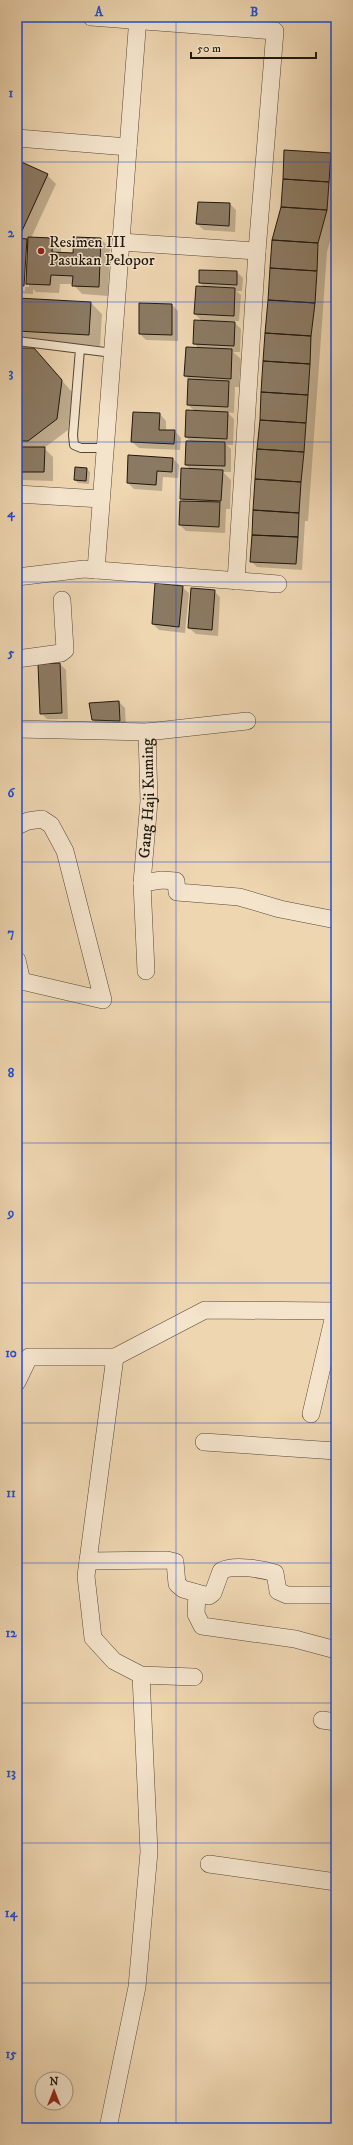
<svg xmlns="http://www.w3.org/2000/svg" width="353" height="2145" viewBox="0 0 353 2145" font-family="'IM FELL DW Pica',serif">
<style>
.shadow{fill:#0003}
.building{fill:#8b7a63;stroke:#20170e}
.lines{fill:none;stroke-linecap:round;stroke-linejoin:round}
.lane-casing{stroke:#544737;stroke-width:10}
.street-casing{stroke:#544737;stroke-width:18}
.lane{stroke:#f4e4cc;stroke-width:8}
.street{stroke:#f4e4cc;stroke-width:17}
.grid{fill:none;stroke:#1d4ed8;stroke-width:1;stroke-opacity:0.55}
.poi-dot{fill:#8f2418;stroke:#f4e4cc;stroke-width:1.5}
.labels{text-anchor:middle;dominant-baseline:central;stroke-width:3;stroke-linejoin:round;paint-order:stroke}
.poi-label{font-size:16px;fill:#20170e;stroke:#f4e4cc;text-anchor:start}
.street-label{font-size:16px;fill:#20170e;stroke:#f4e4cc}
.neatline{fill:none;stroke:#1d4ed8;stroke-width:1.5}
.grid-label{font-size:13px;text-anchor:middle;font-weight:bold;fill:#1d4ed8}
</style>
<rect width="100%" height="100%" fill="#eed6b1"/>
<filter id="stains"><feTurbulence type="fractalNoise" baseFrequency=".005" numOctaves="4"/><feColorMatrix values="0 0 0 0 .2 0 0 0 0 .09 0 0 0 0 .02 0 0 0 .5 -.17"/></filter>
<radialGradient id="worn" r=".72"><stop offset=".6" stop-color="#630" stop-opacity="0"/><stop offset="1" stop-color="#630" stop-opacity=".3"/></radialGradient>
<!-- shadow -->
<path class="shadow" d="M330 154 336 160V219L327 252 308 521H305L302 570 257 567 251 561Z
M17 163 47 175 56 184 31 238 52 239 61 248V253L74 254 101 239 110 248 108 296 82 294 73 284H60L59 293 36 292 33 289V294L17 293V286L23 287V291H25V287H29V285H25L28 247H26L17 284V239L26 240 17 236Z
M230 204 236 210 235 232 204 230 197 224Z
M237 272 243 278 242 291H236L241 295 239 321H228V323H235L241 329 240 352H233L241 359 239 387H235L234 413 227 412 234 419 233 445H227L231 449V472H223L231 480 230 509H226L225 533 186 531 180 525 184 502 181 499 191 470 186 465 191 442 186 437 195 411 188 405 189 380 185 376 199 349 194 343 203 322 195 314 204 287 200 283Z
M17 299 91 303 102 314 100 346 17 341Z
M140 304 172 305 178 311V341L146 340 140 334Z
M17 349H34L72 392 68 430 44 448 53 457V481L23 480V492H17Z
M160 414 166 421V431H175L181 438 180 450 139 448 132 442Z
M173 459 179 465 178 478 163 477 162 491 134 489 128 483Z
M87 469 90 472 89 484 78 483 75 480Z
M182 587 189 593 185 633 159 630 153 624Z
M214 591 220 597 218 636 196 634 189 628Z
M60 664 66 670 68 719H47L41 713Z
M119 702 125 708 126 727 99 726 93 720Z"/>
<!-- building -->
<path class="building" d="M284 150 331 153 329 182 283 179Z
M17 160 48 174 21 233 17 232Z
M283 179 329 182 327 210 281 207Z
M198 202 230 203 229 226 196 224Z
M281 207 327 210 318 243 272 240Z
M28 237 53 238 52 252 73 253 74 237 101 238 99 287 72 286 73 276 51 275 50 285 26 284Z
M17 238 27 239 24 286 17 285Z
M272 240 318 243 317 271 270 268Z
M270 268 317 271 315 303 268 300Z
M199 270 237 271V285L199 283Z
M196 286 235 288 234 316 194 314Z
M17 298 91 302 89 335 17 331Z
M268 300 315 303 311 336 265 333Z
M139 303 172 304V335L139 334Z
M194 320 235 322 234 346 193 344Z
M265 333 311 336 310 364 263 361Z
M186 347 232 349 231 379 184 376Z
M17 348H34L62 380 57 419 28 441H17Z
M263 361 310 364 308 395 261 392Z
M188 379 229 381 228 407 187 405Z
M261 392 308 395 306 423 260 420Z
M186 410 228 412 227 439 185 437Z
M133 412 160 413 159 430H175L174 444 131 442Z
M260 420 306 423 304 452 257 449Z
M186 441 225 442V466L185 465Z
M17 447H45L44 472H17Z
M257 449 304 452 301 482 255 479Z
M128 455 173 458 172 472 157 471 156 485 127 483Z
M75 467 87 468 86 481 74 480Z
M181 468 223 470 221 501 180 499Z
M255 479 301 482 299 513 253 510Z
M180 501 220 502 219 527 179 525Z
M253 510 299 513 298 537 252 535Z
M252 535 298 537 296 564 250 562Z
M155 583 183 586 179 627 152 624Z
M191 588 215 590 212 630 188 628Z
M60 663 62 713 40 714 38 664Z
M119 701 120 721 92 720 89 703Z"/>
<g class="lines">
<defs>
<path id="lane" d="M17 341 113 353
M80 349 73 435 74 445 81 448H105"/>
<g id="street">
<path d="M91 17 275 31 257 251 236 581"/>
<path d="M17 138 128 147"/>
<path d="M121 242 257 251"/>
<path d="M17 494 101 499"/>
<path d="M96 570 138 17"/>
<path d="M17 577 84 569 278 584"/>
<path d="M17 659 61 653 65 650 62 600"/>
<path d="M17 729 147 732 247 721"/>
<path d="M17 826 28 821 42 819 51 825 65 851 103 1000 17 980"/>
<path d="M142 883 162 880 176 881 177 892 239 897 280 909 336 920"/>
<path d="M17 960 22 982"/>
<path id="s1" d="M146 971 142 883 149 801 147 732"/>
<path d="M115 1357 86 1576 93 1638 114 1661 141 1675 194 1677"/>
<path d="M17 1382 29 1357H115L205 1310 336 1311"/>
<path d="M311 1414 335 1311"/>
<path d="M204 1442 336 1451"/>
<path d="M88 1561 167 1560 175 1562 177 1584 183 1589 197 1593 196 1614 202 1626 295 1639 336 1650"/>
<path d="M197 1593 209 1596 213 1593 221 1571C233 1564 262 1569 275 1573L278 1591 287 1595H336"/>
<path d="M322 1720 336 1722"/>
<path d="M209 1864 336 1882"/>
<path d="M108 2128 137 1987 149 1852 141 1675"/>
</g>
</defs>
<!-- lane casing -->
<use href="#lane" class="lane-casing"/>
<!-- street casing -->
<use href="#street" class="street-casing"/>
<!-- lane -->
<use href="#lane" class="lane"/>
<!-- street -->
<use href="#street" class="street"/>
</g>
<!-- grid -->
<path class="grid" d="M176 17V2128M17 162H336M17 302H336M17 442H336M17 582H336M17 722H336M17 862H336M17 1002H336M17 1143H336M17 1283H336M17 1423H336M17 1563H336M17 1703H336M17 1843H336M17 1983H336"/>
<!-- markers -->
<circle class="poi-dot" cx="41" cy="251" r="4"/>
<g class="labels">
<!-- poi labels -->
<g class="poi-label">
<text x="49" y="242">Resimen III<tspan x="49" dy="18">Pasukan Pelopor</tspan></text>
</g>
<!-- street labels -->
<g class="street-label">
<text stroke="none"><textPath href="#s1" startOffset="173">Gang Haji Kuming</textPath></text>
</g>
</g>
<!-- margin -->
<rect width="353" height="2145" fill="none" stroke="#eed6b1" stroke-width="44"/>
<!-- north arrow -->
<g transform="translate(54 2091)"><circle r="19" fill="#f4e4cc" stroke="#9f9280"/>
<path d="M0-3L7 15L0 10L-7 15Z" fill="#8f2418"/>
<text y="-6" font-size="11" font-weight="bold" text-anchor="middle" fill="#20170e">N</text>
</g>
<!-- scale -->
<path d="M191 52v6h125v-6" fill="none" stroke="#20170e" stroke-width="2"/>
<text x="197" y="52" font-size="12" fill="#20170e" stroke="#f4e4cc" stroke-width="3" paint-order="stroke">50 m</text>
<rect x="22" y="22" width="309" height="2101" class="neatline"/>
<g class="grid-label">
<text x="99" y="16">A</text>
<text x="254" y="16">B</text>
<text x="11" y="97">1</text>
<text x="11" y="237">2</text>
<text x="11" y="377">3</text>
<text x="11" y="517">4</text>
<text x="11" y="657">5</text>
<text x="11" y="797">6</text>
<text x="11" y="937">7</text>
<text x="11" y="1077">8</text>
<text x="11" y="1217">9</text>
<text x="11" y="1357">10</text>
<text x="11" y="1497">11</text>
<text x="11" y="1637">12</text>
<text x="11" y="1777">13</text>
<text x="11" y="1917">14</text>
<text x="11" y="2058">15</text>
</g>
<rect width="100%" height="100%" filter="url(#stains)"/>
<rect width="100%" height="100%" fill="url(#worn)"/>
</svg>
